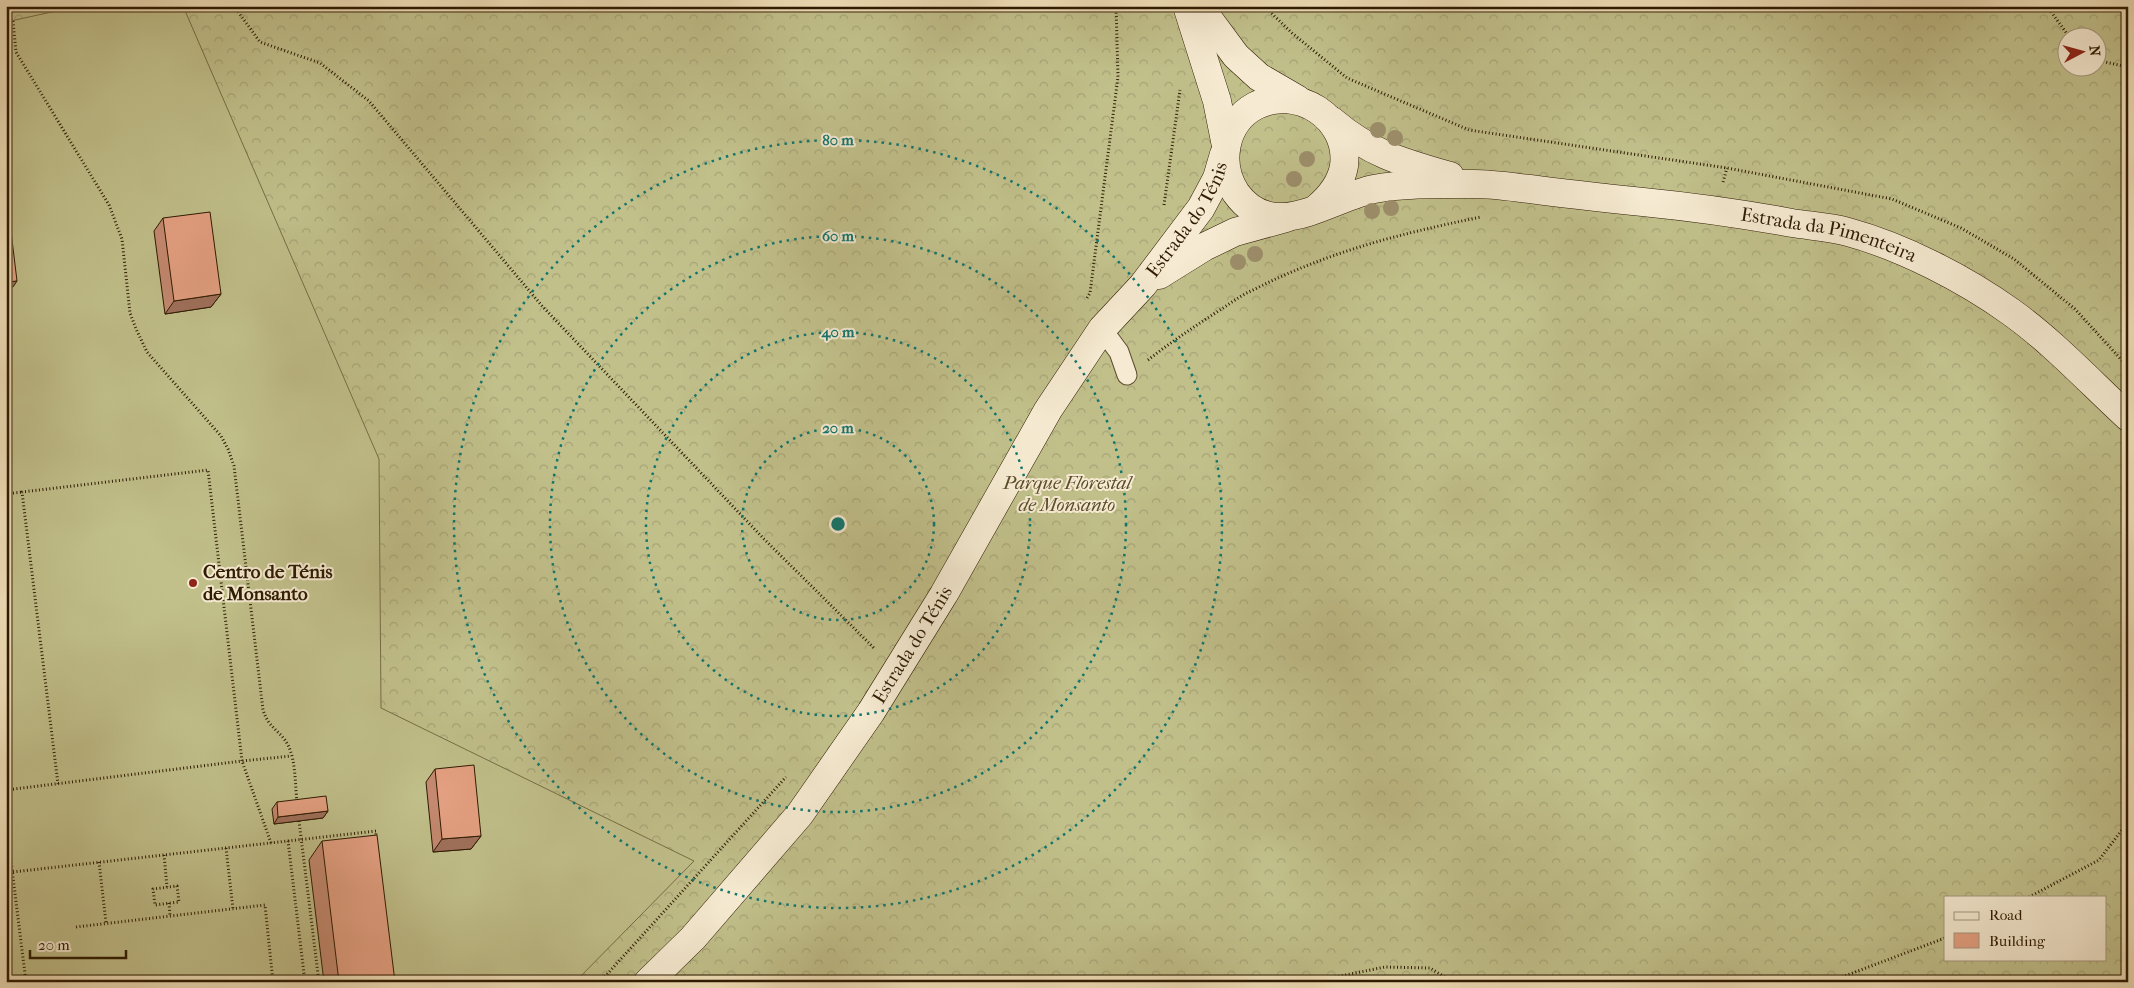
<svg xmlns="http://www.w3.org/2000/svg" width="2134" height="988" viewBox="0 0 2134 988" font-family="'IM FELL French Canon',serif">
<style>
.forest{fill:url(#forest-crowns);stroke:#776d46;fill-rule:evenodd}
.pitch{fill:#c1c08b;stroke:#776d46}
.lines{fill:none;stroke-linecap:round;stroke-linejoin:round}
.lane-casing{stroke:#5e4c2f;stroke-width:21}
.secondary-casing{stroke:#2d1a01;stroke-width:29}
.path{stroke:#2d1a01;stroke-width:3;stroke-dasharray:1 2.5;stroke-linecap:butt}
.lane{stroke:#f6ebd2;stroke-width:19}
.secondary{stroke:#f6ebd2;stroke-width:28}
.tree{fill:#9d8f6b}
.wall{fill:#c58a71;stroke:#2d1a01}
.shaded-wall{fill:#a0715c;stroke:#2d1a01}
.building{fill:#e5a183;stroke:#2d1a01}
.ring{fill:none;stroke:#0f766e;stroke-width:2.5;stroke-dasharray:2.5 5}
.poi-dot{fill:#8f2418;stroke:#f6ebd2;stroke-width:2}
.labels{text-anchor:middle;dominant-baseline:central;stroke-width:4;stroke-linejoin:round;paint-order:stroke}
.street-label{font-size:19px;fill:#2d1a01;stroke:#f6ebd2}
.park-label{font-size:19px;font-style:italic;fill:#594c2a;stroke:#f6ebd2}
.poi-label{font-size:19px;font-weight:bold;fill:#2d1a01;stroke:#f6ebd2;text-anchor:start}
.centre{fill:#0f766e;stroke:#f6ebd2;stroke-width:2.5}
.ring-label{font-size:15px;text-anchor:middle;font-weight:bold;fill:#0f766e;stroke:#f6ebd2;stroke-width:4;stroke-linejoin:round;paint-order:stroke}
</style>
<defs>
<pattern id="forest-crowns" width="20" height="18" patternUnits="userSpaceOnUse" patternTransform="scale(1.25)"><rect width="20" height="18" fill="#c1c08b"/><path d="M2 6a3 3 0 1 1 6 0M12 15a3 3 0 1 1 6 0" fill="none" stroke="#a6a476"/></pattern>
</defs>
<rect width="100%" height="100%" fill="#f1e0ba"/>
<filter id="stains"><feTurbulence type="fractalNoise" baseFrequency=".004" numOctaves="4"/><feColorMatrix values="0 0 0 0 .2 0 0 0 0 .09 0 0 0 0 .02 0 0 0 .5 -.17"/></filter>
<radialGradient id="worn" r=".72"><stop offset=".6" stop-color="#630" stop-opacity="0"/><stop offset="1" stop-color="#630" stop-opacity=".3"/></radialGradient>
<!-- forest -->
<path class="forest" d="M6 6H2128V982H6ZM2066 38H2096V68H2066ZM1945 897H2105V959H1945Z"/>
<!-- pitch -->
<path class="pitch" d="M79 6H183L379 459 381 708 694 861 575 982H6V22Z"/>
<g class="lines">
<defs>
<path id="lane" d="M1102 329 1119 352 1127 375"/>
<g id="secondary">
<path d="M1187 6 1217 101 1226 146"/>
<path d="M1199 6 1236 56 1259 77 1297 99"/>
<path d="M1332 121C1371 154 1401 162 1450 176"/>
<path id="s1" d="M1317 208C1330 197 1341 184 1344 166 1350 118 1297 84 1255 106 1224 123 1217 164 1236 193 1273 245 1329 198 1374 189 1406 183 1442 184 1474 184 1493 184 1512 187 1530 189 1568 194 1605 198 1643 202 1693 207 1743 214 1792 223 1811 226 1830 227 1848 232 1903 247 1965 279 2011 312 2053 342 2090 382 2128 417"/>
<path d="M1159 275 1204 247 1235 232 1286 218"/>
<path id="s2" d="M648 982 693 938 800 814 871 712 944 594 1048 410 1102 329 1143 285 1201 208 1217 178 1224 154"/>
</g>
</defs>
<!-- lane casing -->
<use href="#lane" class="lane-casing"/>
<!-- secondary casing -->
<use href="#secondary" class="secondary-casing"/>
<!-- path -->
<path class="path" d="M234 6 260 42 320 63 369 101 543 307 764 539 874 648
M1264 6 1292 33 1347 78 1469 130 1727 168 1892 199 1961 228 2014 259 2075 309 2128 367
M2047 6 2070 38
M13 21 16 52 109 205 122 239 130 313 137 331 147 352 221 436 228 449 234 466 263 710C269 729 280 730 288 745 296 761 295 785 297 803
M2096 60 2128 67
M1723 182 1727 168
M1164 205 1180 90
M1087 298 1090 293 1118 77 1116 6
M1148 360C1171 342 1195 326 1220 310 1231 303 1241 295 1253 290 1328 252 1398 234 1481 217
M6 494 22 492
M6 790 242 761 208 470 22 492 58 784
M6 821 26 982
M299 821 319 982
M288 841 376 831V837
M271 843 242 761 291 756
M226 848 233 909
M164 855 167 887
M99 862 106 923
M13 872 288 841 305 982
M177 886 179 902 155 905 153 889Z
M2029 897 2099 860 2128 822
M169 903 170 916
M76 927 265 905 273 982
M600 982 786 777
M1311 982 1385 967 1430 968 1453 982
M1829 982 1945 938"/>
<!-- lane -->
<use href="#lane" class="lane"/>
<!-- secondary -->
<use href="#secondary" class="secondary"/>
</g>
<!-- trees -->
<g class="tree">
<circle cx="1378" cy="130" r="8"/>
<circle cx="1395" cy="138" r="8"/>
<circle cx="1307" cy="159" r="8"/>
<circle cx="1294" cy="179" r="8"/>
<circle cx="1391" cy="208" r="8"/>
<circle cx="1372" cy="211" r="8"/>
<circle cx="1255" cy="254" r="8"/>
<circle cx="1238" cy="262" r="8"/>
</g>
<!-- wall -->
<path class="wall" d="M163 218 221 294 211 307 165 314 154 231Z
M435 769 481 836 471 849 433 852 426 782Z
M277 802 328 811 323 818 274 824 272 809Z
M322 841 395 982H324L309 860Z"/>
<!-- shaded-wall -->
<path class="shaded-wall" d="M17 281 13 287 6 288V282Z
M221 294 211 307 165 314 174 301Z
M328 811 323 818 274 824 278 817Z
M481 836 471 849 433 852 442 839Z"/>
<!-- building -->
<path class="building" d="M6 190 17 281 6 282Z
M210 212 221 294 174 301 163 218Z
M474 765 481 836 442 839 435 769Z
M326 796 328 811 278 817 277 802Z
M377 835 395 982H339L322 841Z"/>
<!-- distance rings -->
<g class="ring">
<circle cx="838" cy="524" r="96"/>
<circle cx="838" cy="524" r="192"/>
<circle cx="838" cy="524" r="288"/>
<circle cx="838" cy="524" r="384"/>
</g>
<!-- markers -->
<circle class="poi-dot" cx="193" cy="583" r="5"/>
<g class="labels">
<!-- street labels -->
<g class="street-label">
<text stroke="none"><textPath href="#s2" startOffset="938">Estrada do Ténis</textPath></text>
<text stroke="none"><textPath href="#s1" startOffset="892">Estrada da Pimenteira</textPath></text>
<text stroke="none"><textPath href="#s2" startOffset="430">Estrada do Ténis</textPath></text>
</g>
<!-- park labels -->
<g class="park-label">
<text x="1067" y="483">Parque Florestal<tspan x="1067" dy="22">de Monsanto</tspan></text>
</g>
<!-- poi labels -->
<g class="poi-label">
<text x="203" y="572">Centro de Ténis<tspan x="203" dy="22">de Monsanto</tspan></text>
</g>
</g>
<circle cx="838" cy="524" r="8" class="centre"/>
<g class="ring-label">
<text x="838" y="145">80 m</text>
<text x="838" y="241">60 m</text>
<text x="838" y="337">40 m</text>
<text x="838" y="433">20 m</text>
</g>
<!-- margin -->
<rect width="2134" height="988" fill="none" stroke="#f1e0ba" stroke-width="25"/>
<rect x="8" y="8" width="2119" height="973" fill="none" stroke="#2d1a01" stroke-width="2.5"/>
<rect x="12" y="12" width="2109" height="963" fill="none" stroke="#2d1a01"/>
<!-- legend -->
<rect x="1944" y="896" width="162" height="65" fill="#f6ebd2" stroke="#a6977e"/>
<rect x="1954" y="912" width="25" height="8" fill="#f6ebd2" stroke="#a6977e"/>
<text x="1989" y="920" font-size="15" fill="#2d1a01">Road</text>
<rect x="1954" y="933" width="25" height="15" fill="#e5a183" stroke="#a6977e"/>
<text x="1989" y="946" font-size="15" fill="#2d1a01">Building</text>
<!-- north arrow -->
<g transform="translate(2082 52) rotate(84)"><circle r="24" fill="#f6ebd2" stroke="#a6977e"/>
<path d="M0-4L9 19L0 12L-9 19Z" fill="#8f2418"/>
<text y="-8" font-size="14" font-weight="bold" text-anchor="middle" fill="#2d1a01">N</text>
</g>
<!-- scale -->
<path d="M30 950v8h96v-8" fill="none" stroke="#2d1a01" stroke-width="2.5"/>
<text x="38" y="950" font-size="15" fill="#2d1a01" stroke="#f6ebd2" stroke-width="4" paint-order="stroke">20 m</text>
<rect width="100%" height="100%" filter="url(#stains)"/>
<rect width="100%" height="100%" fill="url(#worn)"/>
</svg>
